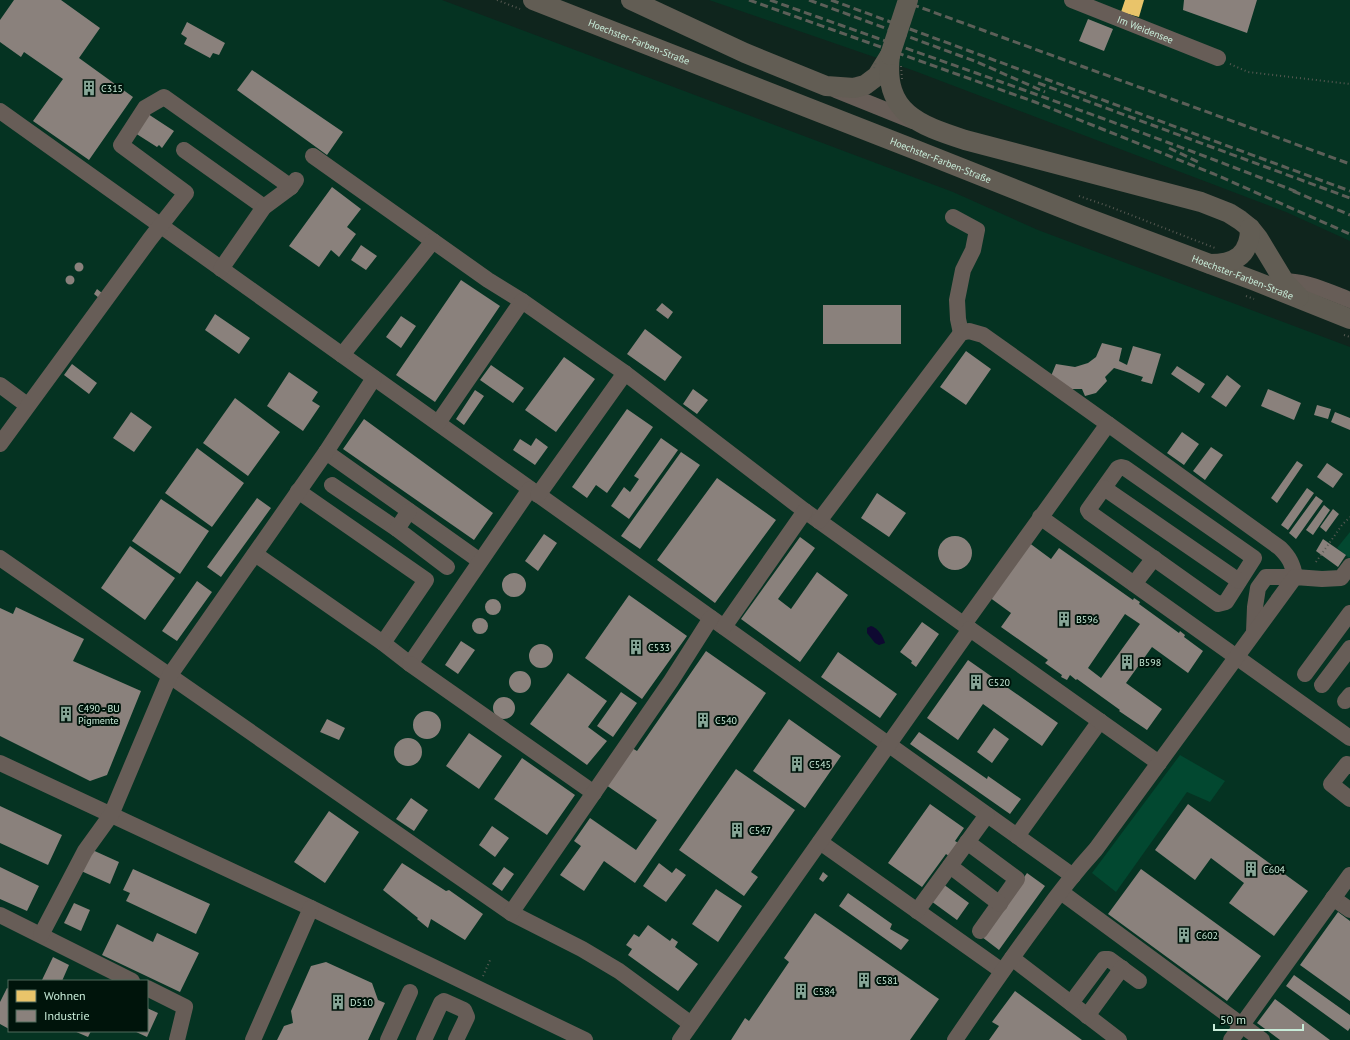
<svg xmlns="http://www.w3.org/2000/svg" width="1350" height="1040" viewBox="0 0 1350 1040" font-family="'PT Sans',sans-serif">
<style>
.built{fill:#053322;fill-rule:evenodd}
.green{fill:#024830}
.water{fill:#0e0931}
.homes{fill:#e9c46a}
.industry{fill:#8a817c;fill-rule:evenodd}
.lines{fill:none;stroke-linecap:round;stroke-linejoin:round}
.path{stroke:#565952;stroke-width:2;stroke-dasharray:1 3;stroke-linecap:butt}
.minor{stroke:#675d57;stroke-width:16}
.major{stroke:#625d54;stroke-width:20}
.rail{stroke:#5c5f58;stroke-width:3;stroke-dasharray:8 4;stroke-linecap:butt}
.path-bridge{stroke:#565952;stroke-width:2;stroke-dasharray:1 3;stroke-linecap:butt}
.major-bridge{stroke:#625d54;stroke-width:20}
.labels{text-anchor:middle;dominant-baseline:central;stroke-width:4;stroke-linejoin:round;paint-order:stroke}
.street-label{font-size:10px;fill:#c8ecd9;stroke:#00140b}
.poi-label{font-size:10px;fill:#c8ecd9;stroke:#00140b;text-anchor:start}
</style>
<rect width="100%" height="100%" fill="#0f251d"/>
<!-- built -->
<path class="built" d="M0 0H442L953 192 1038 230 1350 347V1040H0ZM9 981H147V1031H9Z
M709 0H1350V241L1286 212 912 70Z"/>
<!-- green -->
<path class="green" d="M1350 532V557L1349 558 1337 548Z
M1180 755 1225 781 1210 802 1187 792 1116 892 1092 873Z"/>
<!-- water -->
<path class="water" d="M871 626C878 628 883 636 885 643L879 645 875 643 867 633V628Z"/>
<!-- homes -->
<path class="homes" d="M1125 0H1144L1139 17 1121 12Z"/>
<!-- industry -->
<path class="industry" d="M14 0H61L100 28 79 58 133 97 89 160 33 121 63 79 24 52 21 57 0 42V20Z
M1184 0H1257L1247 33 1183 10Z
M1088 19 1113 29 1104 51 1079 41Z
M187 22 225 43 219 55 213 53 210 58 184 44 187 38 181 34Z
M252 70 343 132 327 155 237 90Z
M148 114 174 131 162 148 159 145 157 147 135 133Z
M332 187 361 209 347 227 356 234 339 257 331 250 319 267 289 246Z
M361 245 377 256 366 270 351 260Z
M74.5 267a4.5 4.5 0 1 1 9 0a4.5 4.5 0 1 1-9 0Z
M65.5 280a4.5 4.5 0 1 1 9 0a4.5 4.5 0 1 1-9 0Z
M461 280 500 306 435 402 396 375Z
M97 289 102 293 99 298 94 294Z
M662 303 673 312 668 319 656 310Z
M823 305H901V344H823Z
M215 314 250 338 239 354 205 330Z
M401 316 416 326 401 348 386 337Z
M645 329 682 357 665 381 627 354Z
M1102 343 1122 348 1119 361 1127 365 1133 346 1161 354 1152 384 1141 381 1143 377 1114 368 1105 377 1107 381 1096 393 1085 396 1082 389H1069L1051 376 1056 364 1075 367 1088 363 1096 357Z
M966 351 991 369 966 405 940 387Z
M564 357 595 379 556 432 525 410Z
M72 364 97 383 89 394 64 375Z
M491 365 524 388 513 403 480 380Z
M1177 366 1205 384 1199 393 1171 374Z
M289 372 318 392 312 401 320 406 303 431 267 406Z
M1227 375 1241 386 1226 407 1211 397Z
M693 389 708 400 697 414 683 404Z
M1268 389 1301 403 1294 420 1261 406Z
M475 390 484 396 464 425 456 419Z
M235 398 280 432 248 476 203 443Z
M1317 405 1331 409 1328 419 1314 415Z
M627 409 653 427 607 493 596 485 587 498 572 487Z
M131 412 152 427 134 452 113 438Z
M1335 412 1350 418V430L1331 422Z
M364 419 493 513 474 540 343 449Z
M1182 432 1199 444 1184 465 1167 453Z
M536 438 548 447 535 465 513 450 520 439 531 446Z
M661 438 678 450 629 519 611 506 624 487 630 492 639 479 634 476Z
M1211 447 1223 455 1205 480 1193 471Z
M197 448 244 483 212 527 165 493Z
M681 452 700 465 640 549 621 536Z
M1297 461 1303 465 1277 503 1271 498Z
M1327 463 1343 474 1333 488 1317 477Z
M717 478 776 520 715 603 657 560Z
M1307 488 1314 493 1288 530 1281 525Z
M877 493 906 513 889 537 861 518Z
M1316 496 1323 501 1296 539 1289 533Z
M257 498 271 508 221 577 207 567Z
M161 499 209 531 180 574 132 541Z
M1324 505 1330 510 1313 535 1306 530Z
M1333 509 1339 514 1326 532 1320 527Z
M544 534 557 543 538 571 525 561Z
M938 553a17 17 0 1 1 34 0a17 17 0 1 1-34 0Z
M800 537 815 548 778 599 791 609 817 572 848 595 800 662 741 619Z
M1323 539 1346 555 1338 567 1316 551Z
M1028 542 1051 559 1059 548 1133 600 1134 598 1140 602 1139 604 1179 633 1180 631 1185 635 1184 637 1203 651 1188 673 1152 647 1126 683 1162 709 1147 730 1119 711 1120 710 1077 679 1076 680 1070 675 1067 680 1061 677 1062 675 1045 663 1048 660 1001 627 1011 613 989 597ZM1125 614 1140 624 1101 678 1088 668Z
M130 546 175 578 145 620 101 588Z
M502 585a12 12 0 1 1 24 0a12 12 0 1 1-24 0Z
M197 581 212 592 177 641 162 631Z
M629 595 687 636 642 699 585 658Z
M485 607a8 8 0 1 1 16 0a8 8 0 1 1-16 0Z
M16 607 84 639 73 661 141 691 107 775 90 781 0 736V608L13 614Z
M472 626a8 8 0 1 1 16 0a8 8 0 1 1-16 0Z
M922 622 939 634 916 667 911 663 912 661 900 652Z
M461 641 475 650 458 674 445 665Z
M529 656a12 12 0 1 1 24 0a12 12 0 1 1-24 0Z
M706 651 766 693 635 883 604 861 584 891 560 875 581 846 574 841 590 818 636 850 657 820 606 785 632 748 637 751Z
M838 652 897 694 880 718 821 677Z
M968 660 1058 723 1042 746 983 704 958 740 927 718Z
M509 682a11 11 0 1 1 22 0a11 11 0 1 1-22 0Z
M568 673 607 701 588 727 607 741 587 765 530 724Z
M621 692 637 703 613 737 597 726Z
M493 708a11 11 0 1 1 22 0a11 11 0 1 1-22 0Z
M413 725a14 14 0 1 1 28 0a14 14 0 1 1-28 0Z
M327 719 345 728 339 740 320 732Z
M789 719 841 756 805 808 753 771Z
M994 728 1009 739 992 763 977 752Z
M919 732 987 779 988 776 1021 799 1010 814 910 744Z
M469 733 502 756 479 789 446 766Z
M394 752a14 14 0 1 1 28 0a14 14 0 1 1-28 0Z
M522 758 575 795 547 835 494 799Z
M736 769 795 810 751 872 758 877 744 896 679 850Z
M411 798 428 810 414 831 396 819Z
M930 804 964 828 955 841 960 844 950 857 946 854 922 887 888 863Z
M1188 804 1308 891 1274 936 1229 903 1244 883 1211 858 1195 880 1155 850Z
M0 806 62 835 48 865 0 843Z
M329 811 359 832 325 883 294 862Z
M492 826 509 838 495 857 479 845Z
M88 848 119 862 110 884 79 870Z
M402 863 446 891 449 890 483 914 465 940 431 919 428 928 417 919 418 918 383 890Z
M659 863 672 873 676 868 686 875 666 902 643 886Z
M0 867 39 886 27 911 0 899Z
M504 867 514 874 502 891 492 884Z
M133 869 210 904 196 934 126 901 130 893 123 890Z
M1141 869 1261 956 1227 1001 1108 914Z
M823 872 828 876 823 882 819 879Z
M1027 873 1045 886 999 950 982 937Z
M943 884 969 903 957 920 931 901Z
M716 889 742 906 718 942 692 924Z
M848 893 892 924 890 929 909 940 901 950 839 906Z
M74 903 90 910 81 931 64 923Z
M1338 912 1350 921V1001L1300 965Z
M815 913 939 999 910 1040H731L745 1018 749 1021 789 962 784 958Z
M117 924 153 942 157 933 199 953 180 992 102 955Z
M648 925 670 941 672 938 678 942 675 947 698 964 678 991 628 955 632 949 626 945 634 934 639 937Z
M53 957 69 965 62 981H44L42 980Z
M326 962 372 983 378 1000 385 1003 368 1040H277L284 1026 293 1023 291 1011 311 966Z
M1294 975 1350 1015V1028L1348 1031 1286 986Z
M7 988 9 989V1029L0 1024V1002Z
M1015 991 1082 1040H989L999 1026 992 1022Z
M1275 999 1330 1040H1280L1257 1023Z
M147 1008 158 1013 147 1037 134 1031H147Z
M74 1031H91L88 1037Z"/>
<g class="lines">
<!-- path -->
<path class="path" d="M497 0 520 9
M1230 64 1248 72 1350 84
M1079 196 1108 206 1215 248
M1246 296 1254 299
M1344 335 1350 337
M1316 562 1342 525 1350 517
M483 976 491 958"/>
<!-- minor -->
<g class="minor">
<path id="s1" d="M1072 0 1218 58"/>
<path d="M836 90 913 121"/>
<path d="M0 111 1073 876"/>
<path d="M184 150 264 207"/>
<path d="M313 156 488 280 522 301 625 373 805 511 970 629"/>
<path d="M953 217 977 230 973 250 963 270 957 300 958 319 961 333"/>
<path d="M221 269 264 207 291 187 296 180"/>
<path d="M1277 282C1300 278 1329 292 1350 300"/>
<path d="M342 355 433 241"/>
<path d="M0 385 27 405"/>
<path d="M438 423 522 301"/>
<path d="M0 444 150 239 186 193 121 145 145 108 164 97 291 187"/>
<path d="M326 452 480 561"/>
<path d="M1121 467 1125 468 1254 558 1226 602 1218 604 1090 513 1088 510 1118 468Z"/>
<path d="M332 485 397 529"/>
<path d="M1104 488 1239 581"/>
<path d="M298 491 426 580 383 643 410 664 530 489"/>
<path d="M538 495 625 373"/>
<path d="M409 511 397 529 447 567"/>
<path d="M1040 517 1350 738"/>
<path d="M819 521 961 333 969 331 983 335 1108 424"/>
<path d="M255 554 383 643"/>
<path d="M0 558 511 913 582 949 619 971 691 1024"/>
<path d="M1134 584 1154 558"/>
<path d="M964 624 1108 424 1280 548C1289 557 1293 564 1295 577H1266L1258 588 1255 607 1254 632"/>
<path d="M724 627 805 511"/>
<path d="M410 664 594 793"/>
<path d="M1305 674 1350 613"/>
<path d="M1322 685 1350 648"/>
<path d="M1345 701 1350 695"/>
<path d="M0 763 311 908 585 1040"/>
<path d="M1350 766 1347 764 1331 784 1350 799"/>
<path d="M1017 836 1100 721"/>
<path d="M820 842 1002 971"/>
<path d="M967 842 1017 879 980 931"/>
<path d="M950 866 1000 904"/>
<path d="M1061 892 1262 1040"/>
<path d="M1333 898 1350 910"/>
<path d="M917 911 987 815"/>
<path d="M511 913 671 681 711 618"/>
<path d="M0 915 132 981"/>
<path d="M41 935 85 851 111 815 170 675 326 452 374 378"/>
<path d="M1012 958 1119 1040"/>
<path d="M147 988 185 1007 177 1040"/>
<path d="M1071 1003 1104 959H1109L1139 981"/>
<path d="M1087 1016 1122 968"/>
<path d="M253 1040 311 908"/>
<path d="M388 1040 410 992"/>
<path d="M424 1040 441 1003 444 1001 464 1010 467 1017 456 1040"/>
<path d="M680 1040 970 629 1159 763"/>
<path d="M955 1040C983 999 1011 958 1041 918 1058 894 1076 871 1096 849L1295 577 1322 579 1341 578 1350 566"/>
<path d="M1231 1040 1350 875"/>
</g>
<!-- major -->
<g class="major">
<path id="s2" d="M533 0 916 150 1082 216 1255 281 1350 319"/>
<path d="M631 0 745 53 826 86 854 88 865 85 877 76 890 55"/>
<path d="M890 55C883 113 919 125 965 140L1201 202 1229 213 1240 220 1250 228 1258 238 1284 281 1299 297"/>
<path d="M1210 264C1235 264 1250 255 1250 228"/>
</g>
<!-- rail -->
<path class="rail" d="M749 0 1035 102 1214 174 1350 234
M770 0C946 63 1123 123 1297 192
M809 0 977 62 1045 92
M831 0 1350 191
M900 0 1350 164
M1038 83 1350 198
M1169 148 1198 162
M1293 191 1350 215"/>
<!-- path-bridge -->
<path class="path-bridge" d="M901 66 902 79
M874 68 876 61"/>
<!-- major-bridge -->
<path class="major-bridge" d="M890 55 908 0"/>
</g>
<!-- icons -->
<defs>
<symbol id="building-bare" viewBox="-9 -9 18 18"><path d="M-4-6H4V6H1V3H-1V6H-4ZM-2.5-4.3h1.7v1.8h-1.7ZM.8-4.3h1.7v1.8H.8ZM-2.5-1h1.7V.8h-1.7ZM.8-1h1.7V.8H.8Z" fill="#87a697" stroke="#00140b" stroke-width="2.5" paint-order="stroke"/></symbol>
</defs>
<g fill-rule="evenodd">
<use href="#building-bare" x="78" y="77" width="22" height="22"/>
<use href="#building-bare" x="1053" y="608" width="22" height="22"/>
<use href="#building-bare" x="625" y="636" width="22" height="22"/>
<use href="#building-bare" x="1116" y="651" width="22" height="22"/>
<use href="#building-bare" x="965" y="671" width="22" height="22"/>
<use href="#building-bare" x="55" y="703" width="22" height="22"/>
<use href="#building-bare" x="692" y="709" width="22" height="22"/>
<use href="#building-bare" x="786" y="753" width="22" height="22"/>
<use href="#building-bare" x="726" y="819" width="22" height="22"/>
<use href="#building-bare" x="1240" y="858" width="22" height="22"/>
<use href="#building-bare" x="1173" y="924" width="22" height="22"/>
<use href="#building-bare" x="853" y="969" width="22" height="22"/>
<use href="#building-bare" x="790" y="980" width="22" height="22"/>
<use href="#building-bare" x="327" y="991" width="22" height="22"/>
</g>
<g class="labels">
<!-- street labels -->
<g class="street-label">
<text stroke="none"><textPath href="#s1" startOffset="79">Im Weidensee</textPath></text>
<text stroke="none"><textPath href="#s2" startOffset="114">Hoechster-Farben-Straße</textPath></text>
<text stroke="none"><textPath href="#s2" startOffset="438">Hoechster-Farben-Straße</textPath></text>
<text stroke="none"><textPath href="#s2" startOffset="762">Hoechster-Farben-Straße</textPath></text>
</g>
<!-- poi labels -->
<g class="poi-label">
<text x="101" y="88">C315</text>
<text x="1076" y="619">B596</text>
<text x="648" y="647">C533</text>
<text x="1139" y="662">B598</text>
<text x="988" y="682">C520</text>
<text x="78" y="708">C490 - BU<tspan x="78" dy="12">Pigmente</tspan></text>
<text x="715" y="720">C540</text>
<text x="809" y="764">C545</text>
<text x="749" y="830">C547</text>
<text x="1263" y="869">C604</text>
<text x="1196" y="935">C602</text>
<text x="876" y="980">C581</text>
<text x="813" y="991">C584</text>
<text x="350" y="1002">D510</text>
</g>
</g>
<!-- legend -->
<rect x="8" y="980" width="140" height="52" fill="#00140b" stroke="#506a5d"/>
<rect x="16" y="990" width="20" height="12" fill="#e9c46a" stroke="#506a5d"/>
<text x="44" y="1000" font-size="12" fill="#c8ecd9">Wohnen</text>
<rect x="16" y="1010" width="20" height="12" fill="#8a817c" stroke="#506a5d"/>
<text x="44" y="1020" font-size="12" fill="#c8ecd9">Industrie</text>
<!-- scale -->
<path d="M1214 1024v6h89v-6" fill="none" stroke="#c8ecd9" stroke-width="2"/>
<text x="1220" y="1024" font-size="12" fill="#c8ecd9" stroke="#00140b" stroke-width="3" paint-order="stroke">50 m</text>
</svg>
